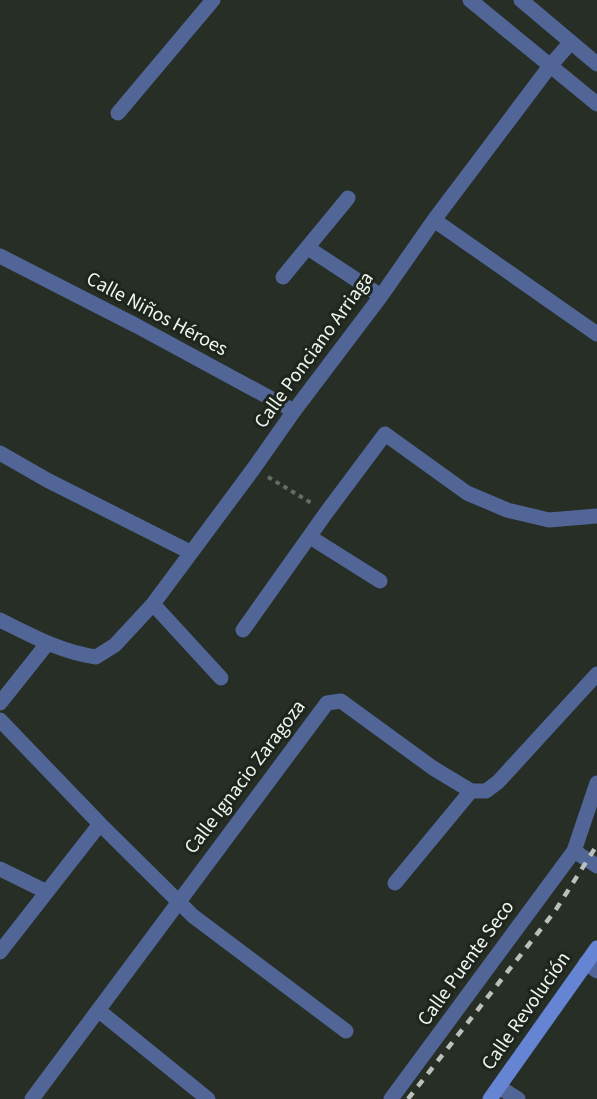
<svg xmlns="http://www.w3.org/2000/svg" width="597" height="1099" viewBox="0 0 597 1099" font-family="'Source Sans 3',sans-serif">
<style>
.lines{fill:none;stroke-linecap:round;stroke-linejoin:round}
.path{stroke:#656c65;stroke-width:4;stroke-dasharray:4.5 4.5;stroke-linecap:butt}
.street{stroke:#516597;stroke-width:15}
.secondary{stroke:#6584d4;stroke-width:15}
.rail{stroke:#bac0ba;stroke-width:4.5;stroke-dasharray:8 8;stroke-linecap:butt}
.labels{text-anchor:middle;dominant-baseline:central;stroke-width:6;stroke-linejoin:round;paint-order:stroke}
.street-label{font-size:20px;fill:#eff4ef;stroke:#1d251d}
</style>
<rect width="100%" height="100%" fill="#262e26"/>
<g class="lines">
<!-- path -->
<path class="path" d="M268 477 313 504"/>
<!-- street -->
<path class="street" d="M470 0 597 104
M521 0 597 64
M118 113 213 0
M434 220 597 334
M308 248 381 296
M0 256 137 326 294 411
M283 277 348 198
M0 453 47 480 190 552
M310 537 380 581
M153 604 221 678
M0 620C32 636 61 652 96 657L115 645 153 604 254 468 294 411 381 296 434 220 550 66 571 42
M243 630 326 513 385 434 467 493 507 510 549 520 597 516
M0 703 47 644
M0 720 100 824 193 916 346 1031
M574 851 597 866
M0 869 47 892
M395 883 471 791
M0 952 100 824
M586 963 597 971
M98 1010 208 1099
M499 1087 518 1099
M32 1099 327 703 341 701 433 768 471 791H486L498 782 597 674
M391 1099 574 851 597 783"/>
<!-- secondary -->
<path class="secondary" d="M490 1099 597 948"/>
<!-- rail -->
<path class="rail" d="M408 1099 555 911 597 845"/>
</g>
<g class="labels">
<!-- street labels -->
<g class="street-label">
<text transform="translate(157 314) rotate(28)">Calle Niños Héroes</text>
<text transform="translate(314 350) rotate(-54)">Calle Ponciano Arriaga</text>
<text transform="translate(245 777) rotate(-53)">Calle Ignacio Zaragoza</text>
<text transform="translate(466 963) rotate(-54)">Calle Puente Seco</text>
<text transform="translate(526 1011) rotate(-55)">Calle Revolución</text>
</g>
</g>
</svg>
